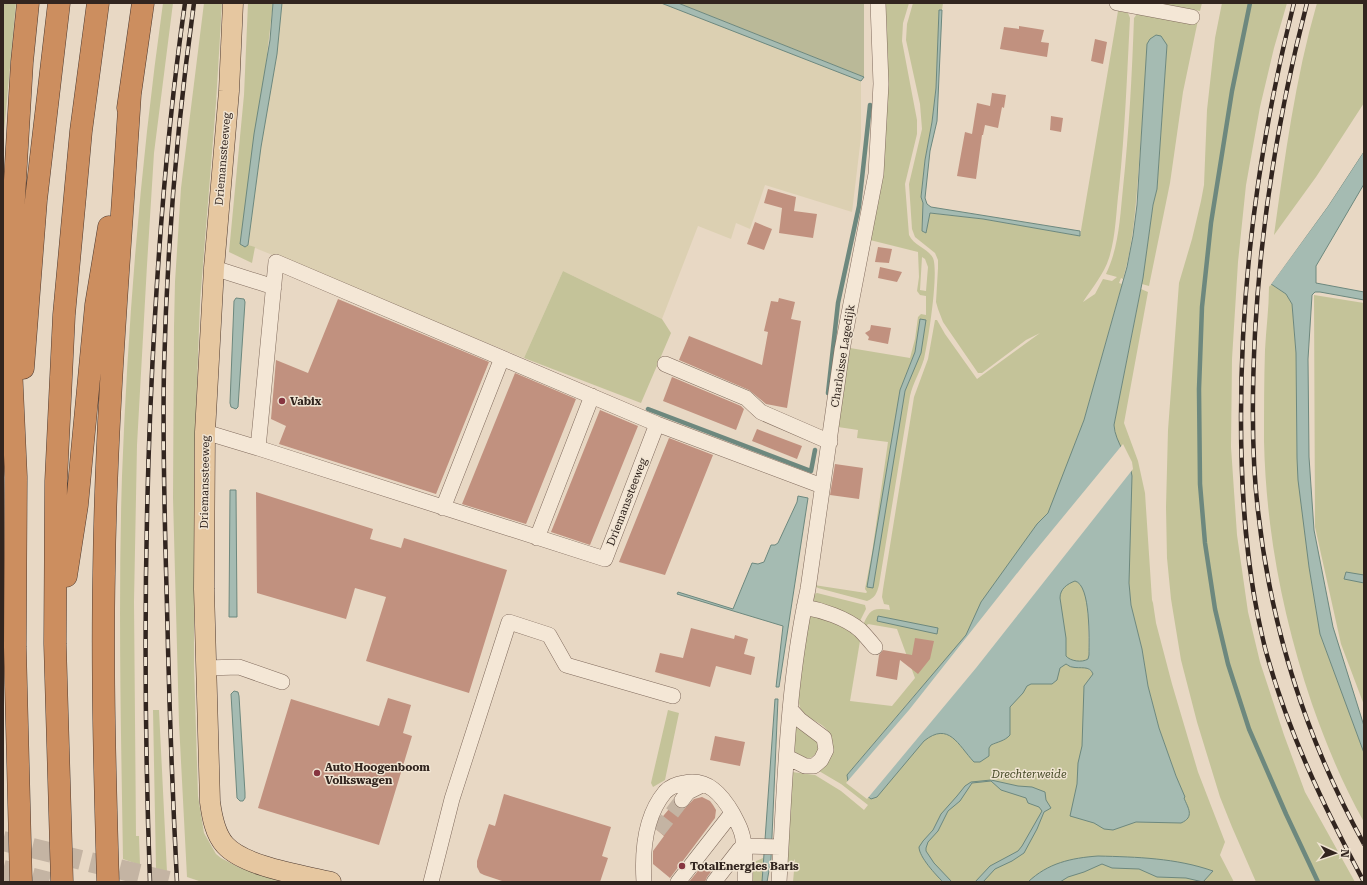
<svg xmlns="http://www.w3.org/2000/svg" width="1367" height="885" viewBox="0 0 1367 885" font-family="'Roboto Serif',serif">
<style>
.farmland{fill:#dcd0b2}
.green{fill:#c4c399;fill-rule:evenodd}
.cemetery{fill:#bab998}
.water{fill:#a5bbb2;stroke:#6d887e;fill-rule:evenodd}
.pier{fill:#e8d8c4}
.lines{fill:none;stroke-linecap:round;stroke-linejoin:round}
.stream{stroke:#6d887e;stroke-width:4.5}
.building{fill:#c1917f}
.minor-tunnel{stroke:#c4b4a3;stroke-width:15;stroke-dasharray:15 8;stroke-linecap:butt}
.major-tunnel{stroke:#c4b4a3;stroke-width:20;stroke-dasharray:20 10;stroke-linecap:butt}
.minor-casing{stroke:#806b5d;stroke-width:16}
.major-casing{stroke:#4e3a30;stroke-width:21}
.highway-casing{stroke:#4e3a30;stroke-width:23}
.minor{stroke:#f4e7d6;stroke-width:15}
.major{stroke:#e6c7a0;stroke-width:20}
.highway{stroke:#cc8e5f;stroke-width:22}
.rail-casing{stroke:#32251f;stroke-width:4.5}
.rail{stroke:#f0e4d2;stroke-width:3;stroke-dasharray:9;stroke-linecap:butt}
.poi-dot{fill:#873540;stroke:#f0e4d2;stroke-width:1.5}
.labels{text-anchor:middle;dominant-baseline:central;stroke-width:3;stroke-linejoin:round;paint-order:stroke}
.street-label{font-size:11px;fill:#32251f;stroke:#f0e4d2}
.poi-label{font-size:11px;font-weight:bold;fill:#32251f;stroke:#f0e4d2;text-anchor:start}
.park-label{font-size:11px;font-style:italic;fill:#474b28;stroke:#f0e4d2}
</style>
<rect width="100%" height="100%" fill="#e8d8c4"/>
<!-- farmland -->
<path class="farmland" d="M282 3H661L861 81V137L852 212 765 185 750 229 736 223 731 239 698 226 662 319 563 271 524 358 248 245 261 147 277 54Z"/>
<!-- green -->
<path class="green" d="M3 3H16L3 142Z
M163 3H173L154 153 147 265 137 445 134 602 136 836H139L140 865 123 859C121 732 118 603 122 476 128 317 141 160 163 3Z
M204 3H222L216 103 200 302 194 465V665L198 796 204 833 216 854 221 858 240 868 296 882H202L187 877 179 723 173 498 174 327 175 282 181 188Z
M248 3H273L245 247 248 245 255 247 252 263 229 252 244 95Z
M886 3H909L903 23 902 41 917 120V134L905 184 909 235C914 246 928 248 933 258 939 272 928 342 924 359 920 372 913 383 910 396L879 585C877 593 875 598 867 601L818 588 814 585 866 593 867 592 865 589 872 553 888 442 857 438 858 430 838 427 850 348 910 358 915 339 918 317 921 314 926 315V296L920 295 917 291 919 277 918 252 870 240 887 66ZM922 257 925 259 928 267 926 291 920 290ZM920 319 925 320 909 382 905 391 868 587 900 390 915 352Z
M913 3H943L942 10 939 11 936 88 932 122 925 160 921 197 923 203 922 231 926 233 929 213 983 219 1080 236 1118 11 1128 13 1130 18C1127 75 1125 132 1119 188 1116 211 1116 236 1109 258 1104 274 1092 288 1083 302L1095 294 1103 279 1112 281 1117 277 1106 274C1119 247 1120 217 1123 188 1129 132 1132 75 1134 18L1137 14 1191 22 1198 20 1183 92 1170 183 1149 286 1142 284 1153 205 1157 189 1167 45 1147 44C1145 84 1142 124 1139 164 1136 203 1134 241 1123 279L1121 278 1119 283 1122 284 1084 420 1073 449 1088 616 1089 655 1088 659 1085 661 1087 668 1092 672 1093 674 1186 804 1159 728 1148 686 1142 649 1131 605 1115 430 1114 425 1141 289 1148 292 1124 423 1138 461 1145 493 1152 600 1153 603 1156 623 1172 684 1198 772 1225 842 1220 855 1234 882H793L795 859 786 872 792 772 815 775 841 791 864 810 868 805 841 784 819 771C835 760 838 739 823 726 817 721 809 719 804 714 799 709 799 702 798 696L809 616 815 613 861 635 850 701 892 706 915 678 897 629 868 624 864 629 862 627C870 610 871 607 890 610L889 605 884 604 882 597 883 589 914 397 928 359 935 320H937L945 334 977 379 1040 333 1026 340 982 373H978L943 322 938 309 936 302 938 268V260L935 253 915 237 912 229 909 184 922 129 920 104 906 40 907 24ZM919 690 871 799 848 781 847 775Z
M1152 3H1202L1200 11Z
M1222 3H1287L1274 48 1260 107 1246 185 1238 262 1232 359 1231 447 1237 535 1248 612 1260 662 1284 735 1305 792 1355 882H1256L1232 827 1220 797 1197 722 1181 660 1171 599 1167 558 1166 507 1168 430 1179 283 1192 239 1201 201 1204 185 1207 110 1215 38Z
M1317 3H1364V103L1316 177 1274 235C1285 157 1295 79 1317 3Z
M563 271 662 319 671 333 641 403 524 358Z
M1271 284 1286 294 1292 304 1296 353 1297 458 1309 567 1320 634 1364 753V822C1343 785 1326 744 1312 704 1283 618 1266 531 1264 441 1264 411 1264 380 1265 350 1266 329 1269 308 1269 287Z
M1314 295 1364 303V705L1341 644 1315 527Z
M817 593 865 605 866 609 858 625 818 605 812 600V595Z
M153 710H159L167 872 156 869Z
M668 710 679 713 665 780 653 787 651 783Z
M797 728C803 731 809 734 814 738 828 752 804 768 795 752V729Z
M763 858 762 882H752V863Z"/>
<!-- cemetery -->
<path class="cemetery" d="M678 3H864V77Z"/>
<!-- water -->
<path class="water" d="M273 3H282L277 54 261 147 248 245 245 247 240 244 254 134 270 40Z
M661 3H678L864 77 861 81Z
M939 10H942L937 121 930 151 925 198 927 204 931 207 1080 231V236L983 219 930 213 926 233 922 231 923 203 921 197 925 160 932 122 936 88Z
M1156 35 1161 36 1167 45 1157 189 1153 205 1143 278 1114 425C1115 443 1130 457 1132 476L1129 583 1131 605 1142 649 1148 686 1159 728 1176 776 1185 797 1184 798C1188 808 1195 817 1181 823L1136 822 1113 830 1104 829 1094 823 1070 816 1077 784 1078 763 1082 746 1084 686 1093 674C1090 665 1080 669 1072 667 1070 667 1068 665 1066 664L1060 668 1057 680 1052 684H1031L1027 686 1023 693 1010 707V735C1005 741 997 742 991 745L989 748V756L980 762H974C958 745 949 721 924 741L877 797 871 799 848 781 847 775 966 635 981 602 1037 524 1048 513 1084 420 1127 267 1133 236 1137 205 1147 44 1150 39ZM1075 581C1091 585 1089 640 1089 655L1088 659C1082 663 1070 661 1066 656V638L1060 598C1060 589 1067 584 1075 581Z
M1364 151V184L1316 266V283L1364 292V300L1320 292H1315L1312 295 1308 359 1309 457 1314 530 1333 627 1364 726V753L1320 634 1309 567 1298 480 1297 458 1296 353 1292 304 1286 294 1271 284 1328 206Z
M236 298 244 299 245 302 238 407 236 409 231 407 230 403 234 301Z
M920 319 926 320 921 353 905 391 873 588 867 587 900 390 915 352Z
M230 490H236L237 617H229Z
M798 496 808 498 779 687H776L783 626 677 594 678 592 733 609 752 563 758 564 764 562 771 545H775L778 543 797 502Z
M1346 572 1364 575V583L1344 579Z
M878 616 938 628 937 634 877 621Z
M234 691 238 692 239 696 245 793V798L243 801H240L237 798 231 694Z
M775 699H778L771 859 767 882H762Z
M991 780 1018 786 1032 787 1045 792 1046 800 1051 808 1044 812 1037 829 1024 853 1012 861 995 869 983 882H975L990 866 1018 851 1022 846 1042 811 1039 807 1028 803 1026 798 1001 790 991 781 972 783 960 801 948 811 938 831 928 842 926 848V851L934 863 952 882H943C936 875 919 857 919 847L923 841 933 830 941 814 957 796 965 786 971 782Z
M1098 856C1137 857 1176 858 1213 871L1203 882 1186 878 1157 877 1139 869 1112 868 1102 864 1084 872 1068 877 1060 882H1028C1048 863 1071 858 1098 856Z"/>
<!-- pier -->
<path class="pier" d="M1364 149V151L1328 206 1270 286V283L1326 205Z
M1123 444 1132 462 1133 469 976 668 867 799 846 783 909 710 1026 562Z"/>
<g class="lines">
<!-- stream -->
<path class="stream" d="M1250 3 1232 91 1211 223 1202 307 1199 389 1200 484 1205 543 1215 609 1228 664 1249 729 1286 814 1318 882
M828 393 838 303 859 206 870 105
M648 409 811 471 815 450"/>
</g>
<!-- building -->
<path class="building" d="M1019 26 1044 30 1041 42 1049 43 1047 57 1000 49 1004 27 1019 29Z
M1095 39 1107 42 1103 64 1091 61Z
M992 93 1006 95 1004 108 1002 107 998 128 985 125 983 135H982L976 179 957 176 965 132 972 134 977 103 990 106Z
M1051 116 1063 118 1061 132 1050 130Z
M768 189 796 197 794 211 817 214 813 238 779 233 782 208 764 203Z
M755 222 772 229 764 250 747 244Z
M878 247 892 249 889 263 875 262Z
M880 267 902 272 897 282 878 278Z
M779 298 795 302 791 319 801 321 787 408 766 404 749 390 679 360 689 336 762 365 768 332 764 331 771 301 778 302Z
M338 299 489 362 436 494 279 444 286 426 271 419 276 360 308 373Z
M871 325 891 328 888 344 868 340 869 337 865 333 870 330Z
M515 373 576 399 526 524 462 504Z
M672 377 741 406 744 409 736 430 663 401Z
M600 410 638 426 590 545 551 532Z
M757 429 802 446 797 459 752 441Z
M669 438 713 455 665 575 619 562Z
M835 464 863 468 859 499 830 495Z
M256 492 373 529 370 539 401 548 404 538 507 570 469 693 366 661 386 597 355 588 346 619 257 593Z
M691 628 734 639 735 635 748 639 744 654 755 657 751 675 716 666 710 687 655 672 660 653 683 658Z
M915 638 934 641 930 659 918 674 900 660 897 680 876 676 879 655 883 650 912 655Z
M388 698 411 705 403 733 412 736 379 845 258 808 291 699 379 726Z
M715 736 745 742 740 766 710 760Z
M504 794 611 827 602 856 608 858 600 882H505L484 875 480 873 477 867V861L489 824 495 826Z
M702 797 710 801 713 805 716 810 715 818 670 878 653 864V851L664 836 657 830 659 821 674 803 677 807 681 809 685 808 694 799Z
M705 862 713 869 707 877 705 882H689Z"/>
<g class="lines">
<!-- minor-tunnel -->
<path class="minor-tunnel" d="M658 831 682 800"/>
<!-- major-tunnel -->
<path class="major-tunnel" d="M3 841 172 882
M3 870 49 882"/>
<defs>
<path id="minor" d="M1117 3 1192 17
M214 268 274 287
M665 364 746 398 761 412 830 442
M657 424 605 559 258 448 276 262 657 424 822 486
M205 432 258 448
M443 508 502 358
M537 538 592 396
M804 607C822 610 846 618 860 630 865 635 870 641 875 647
M206 668 239 667 282 682
M787 757 805 766H814L821 760 826 750 824 738 800 720 790 709
M682 800 688 792 704 784
M431 882 452 799 509 622 549 635 566 665 673 696
M644 882C642 852 645 816 665 792 670 787 677 784 684 783 708 778 722 795 733 814 736 820 739 825 741 831 746 845 745 867 745 882
M678 882 732 813
M714 882 739 850 743 846 781 847
M779 882C785 784 787 685 808 589L842 350 876 174 881 84 878 3"/>
<path id="major" d="M233 3 229 91 214 268 205 432 204 589 210 802C212 817 215 834 225 845 245 867 302 875 331 882"/>
<path id="highway" d="M128 108 143 3
M23 368 36 200 59 3
M66 576 77 505 96 305 109 227
M21 882 15 647 16 477 8 299 22 62 28 3
M62 882 55 644 56 481 64 315 81 131 98 3
M108 882C105 779 102 676 104 573 106 413 120 253 130 94"/>
</defs>
<!-- minor casing -->
<use href="#minor" class="minor-casing"/>
<!-- major casing -->
<use href="#major" class="major-casing"/>
<!-- highway casing -->
<use href="#highway" class="highway-casing"/>
<!-- minor -->
<use href="#minor" class="minor"/>
<!-- major -->
<use href="#major" class="major"/>
<!-- highway -->
<use href="#highway" class="highway"/>
<defs>
<path id="rail" d="M1294 3C1260 138 1241 278 1241 417 1241 495 1246 572 1265 648 1287 730 1324 807 1364 882
M1307 3C1279 111 1261 222 1255 333 1252 392 1251 452 1258 511 1271 628 1307 741 1364 844
M150 882C143 693 144 504 155 316 161 211 170 107 185 3
M177 882C173 804 170 726 168 648 166 555 162 462 164 369 167 247 177 124 194 3"/>
</defs>
<!-- rail casing -->
<use href="#rail" class="rail-casing"/>
<!-- rail -->
<use href="#rail" class="rail"/>
</g>
<!-- markers -->
<g class="poi-dot">
<circle cx="282" cy="401" r="4"/>
<circle cx="317" cy="773" r="4"/>
<circle cx="682" cy="866" r="4"/>
</g>
<g class="labels">
<!-- street labels -->
<g class="street-label">
<text transform="translate(223 159) rotate(-85)">Driemanssteeweg</text>
<text transform="translate(843 356) rotate(-81)">Charloisse Lagedijk</text>
<text transform="translate(205 482) rotate(-89)">Driemanssteeweg</text>
<text transform="translate(627 502) rotate(-69)">Driemanssteeweg</text>
</g>
<!-- poi labels -->
<g class="poi-label">
<text x="290" y="401">Vabix</text>
<text x="325" y="767">Auto Hoogenboom<tspan x="325" dy="13">Volkswagen</tspan></text>
<text x="690" y="866">TotalEnergies Baris</text>
</g>
<!-- park labels -->
<g class="park-label">
<text x="1029" y="774">Drechterweide</text>
</g>
</g>
<!-- border -->
<rect width="1367" height="885" fill="none" stroke="#32251f" stroke-width="8"/>
<!-- north arrow -->
<g transform="translate(1335 853) rotate(93)" stroke="#f0e4d2" stroke-width="3" paint-order="stroke">
<path d="M0-3L7 15L0 10L-7 15Z" fill="#32251f"/>
<text y="-6" font-size="11" font-weight="bold" text-anchor="middle" fill="#32251f">N</text>
</g>
</svg>
